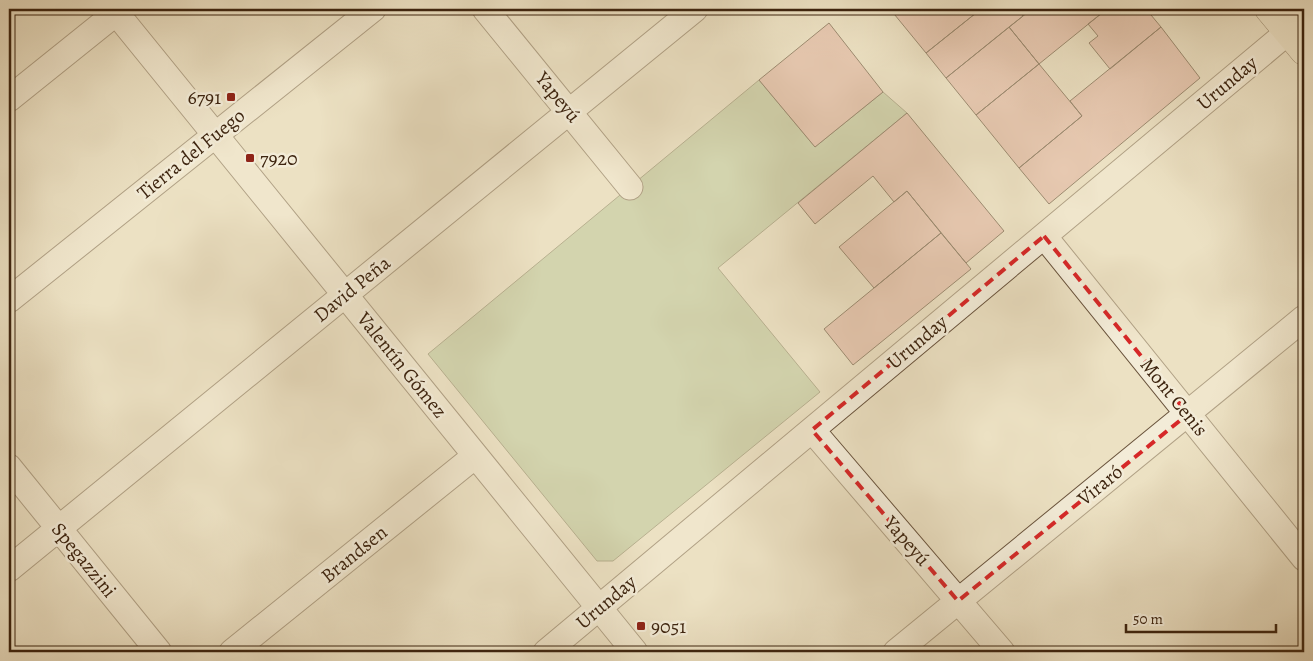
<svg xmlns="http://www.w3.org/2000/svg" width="1313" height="661" viewBox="0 0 1313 661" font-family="Alegreya,serif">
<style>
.green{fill:#b4c396;stroke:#787452}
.building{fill:#e0ac9b;stroke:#3d240f}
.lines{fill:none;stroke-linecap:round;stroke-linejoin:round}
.minor-casing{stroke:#69533c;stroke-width:27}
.major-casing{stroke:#3d240f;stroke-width:29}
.minor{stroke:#f3ecd8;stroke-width:25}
.major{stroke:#ece1c3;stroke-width:28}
.marked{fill:none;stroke:#d62828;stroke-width:4;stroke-dasharray:10 6;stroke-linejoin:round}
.poi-dot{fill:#8f2418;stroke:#f3ecd8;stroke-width:2}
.labels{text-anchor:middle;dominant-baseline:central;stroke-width:5;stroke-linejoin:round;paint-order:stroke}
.street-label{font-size:20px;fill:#3d240f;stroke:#f3ecd8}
.poi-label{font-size:20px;fill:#3d240f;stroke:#f3ecd8;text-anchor:start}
</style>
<rect width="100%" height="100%" fill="#ece1c3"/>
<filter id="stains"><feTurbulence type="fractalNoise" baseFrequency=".004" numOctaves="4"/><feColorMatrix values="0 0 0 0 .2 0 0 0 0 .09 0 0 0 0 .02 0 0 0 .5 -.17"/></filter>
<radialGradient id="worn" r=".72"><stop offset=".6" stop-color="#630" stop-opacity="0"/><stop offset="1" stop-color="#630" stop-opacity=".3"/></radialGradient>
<!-- green -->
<path class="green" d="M759 80 815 147 883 92 907 113 718 268 820 392 613 561H597L428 354Z"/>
<!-- building -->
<path class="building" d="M890 9H981L926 53Z
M981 9H1018L1023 16 946 78 926 53Z
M1032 9H1107L1039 64 1009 27Z
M1107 9H1146L1161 27 1110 69 1089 43 1098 36 1088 24Z
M829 23 883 92 815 147 759 80Z
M1009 27 1039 64 976 115 946 78Z
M1161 27 1200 78 1049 204 1019 168 1082 116 1070 101Z
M1039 64 1082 116 1019 168 976 115Z
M907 113 1004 231 966 263 907 191 894 202 873 176 815 224 798 203Z
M907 191 941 233 874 288 839 247Z
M941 233 971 269 853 365 824 329Z"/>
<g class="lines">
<defs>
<path id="minor" d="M113 9 635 652
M485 9 630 187
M9 99 121 9
M1044 236 1304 558
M9 300 373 9
M812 430 1002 652
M9 467 159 652
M9 569 695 9
M232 652 475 456
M546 652 1288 32
M896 652 1304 318"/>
<path id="major" d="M1269 9 1304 51
M1296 9 1304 18"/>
</defs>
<!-- minor casing -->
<use href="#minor" class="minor-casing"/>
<!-- major casing -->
<use href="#major" class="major-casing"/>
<!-- minor -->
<use href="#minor" class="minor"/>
<!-- major -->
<use href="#major" class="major"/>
</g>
<!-- marked area -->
<path d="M0 0H1313V661H0ZM1044 236 1188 414 958 601 812 430Z" fill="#ece1c3" fill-opacity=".55" fill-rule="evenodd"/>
<path class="marked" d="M1044 236 1188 414 958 601 812 430Z"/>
<!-- markers -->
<g class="poi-dot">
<rect x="226" y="92" width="10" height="10" rx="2.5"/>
<rect x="245" y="153" width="10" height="10" rx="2.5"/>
<rect x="636" y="621" width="10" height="10" rx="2.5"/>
</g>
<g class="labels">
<!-- street labels -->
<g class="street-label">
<text transform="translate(1227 83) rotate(-40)">Urunday</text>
<text transform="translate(558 97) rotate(51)">Yapeyú</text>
<text transform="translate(191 154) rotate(-39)">Tierra del Fuego</text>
<text transform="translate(352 289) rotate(-39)">David Peña</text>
<text transform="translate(917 342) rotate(-40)">Urunday</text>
<text transform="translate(402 365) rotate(51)">Valentín Gómez</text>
<text transform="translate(1174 397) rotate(51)">Mont Cenis</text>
<text transform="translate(1100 485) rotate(-39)">Viraró</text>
<text transform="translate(907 541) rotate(49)">Yapeyú</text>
<text transform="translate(354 554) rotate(-39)">Brandsen</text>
<text transform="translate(84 560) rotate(51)">Spegazzini</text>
<text transform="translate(606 602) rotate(-40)">Urunday</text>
</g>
<!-- poi labels -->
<g class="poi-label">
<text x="221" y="97" text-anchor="end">6791</text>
<text x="260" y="158">7920</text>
<text x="651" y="626">9051</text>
</g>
</g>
<!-- margin -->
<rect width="1313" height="661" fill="none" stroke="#ece1c3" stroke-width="30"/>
<rect x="10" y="10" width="1293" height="641" fill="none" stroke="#3d240f" stroke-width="2.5"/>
<rect x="15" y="15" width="1283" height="631" fill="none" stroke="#3d240f"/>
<!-- scale -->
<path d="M1126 624v8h150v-8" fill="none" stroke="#3d240f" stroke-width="2.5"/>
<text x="1133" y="624" font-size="15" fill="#3d240f" stroke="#f3ecd8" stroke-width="4" paint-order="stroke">50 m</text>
<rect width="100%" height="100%" filter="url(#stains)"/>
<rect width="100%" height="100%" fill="url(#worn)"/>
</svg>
